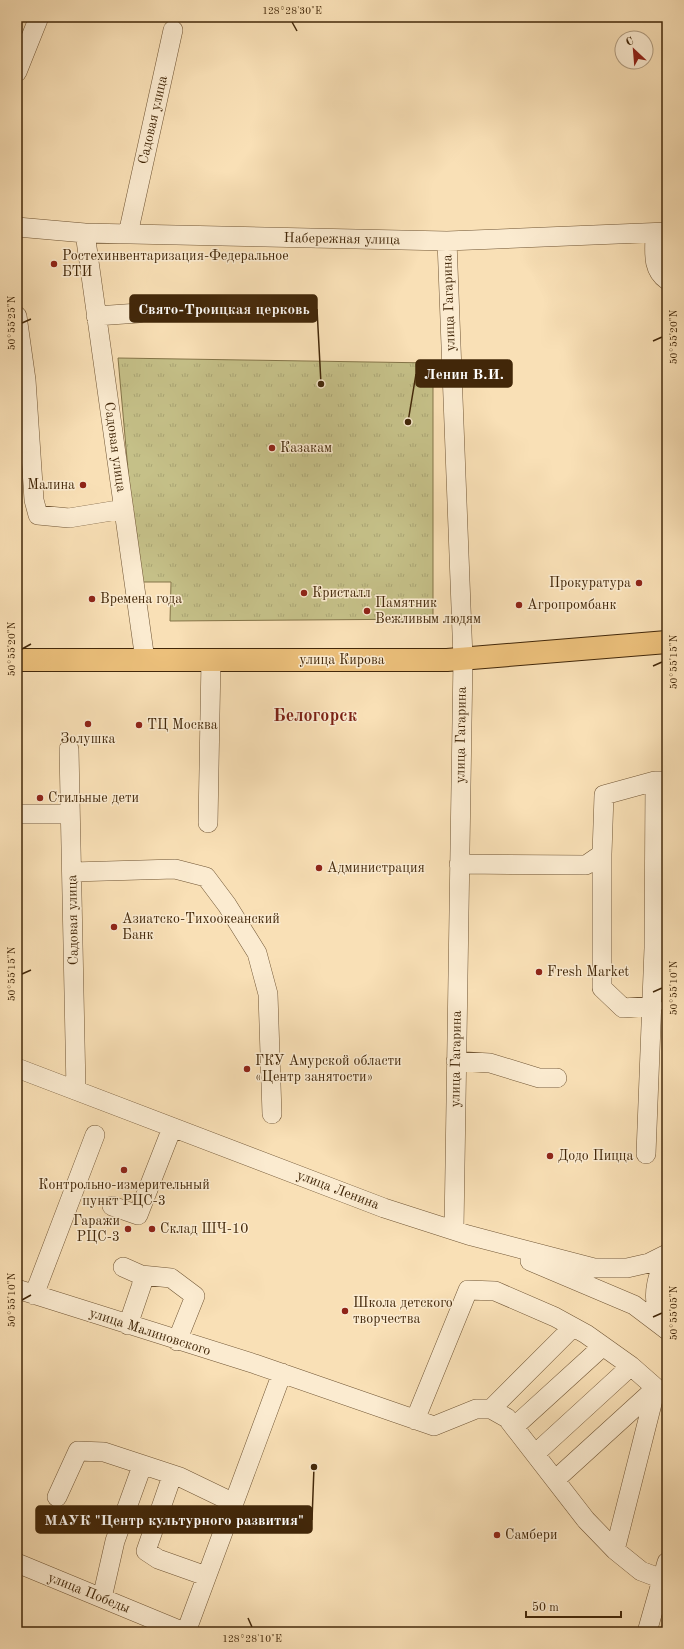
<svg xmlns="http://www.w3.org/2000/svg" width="684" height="1649" viewBox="0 0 684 1649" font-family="'Old Standard TT',serif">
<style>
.grass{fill:url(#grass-tufts);stroke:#847448}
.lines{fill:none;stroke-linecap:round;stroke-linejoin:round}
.minor-casing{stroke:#705534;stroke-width:20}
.major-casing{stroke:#422709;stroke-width:24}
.minor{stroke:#fbebd0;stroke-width:19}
.major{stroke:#ecc07b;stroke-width:22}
.ticks{fill:none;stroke:#422709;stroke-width:1.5}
.poi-dot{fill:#8f2418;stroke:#fbebd0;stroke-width:1.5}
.labels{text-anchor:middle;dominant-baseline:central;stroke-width:3;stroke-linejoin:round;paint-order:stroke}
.street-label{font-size:14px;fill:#422709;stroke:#fbebd0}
.poi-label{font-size:14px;fill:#422709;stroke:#fbebd0;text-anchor:start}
.district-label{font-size:18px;font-weight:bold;fill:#7a1f14;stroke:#fbebd0}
.leader{fill:none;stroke:#422709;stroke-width:1.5}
.callout-dot{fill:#422709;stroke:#fbebd0;stroke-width:1.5}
.callout{fill:#422709;stroke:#422709;stroke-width:1.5}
.callout-label{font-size:15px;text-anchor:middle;font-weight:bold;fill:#fff}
.neatline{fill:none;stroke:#422709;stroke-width:1.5}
.ticks-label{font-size:10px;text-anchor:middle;fill:#422709}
</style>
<defs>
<pattern id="grass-tufts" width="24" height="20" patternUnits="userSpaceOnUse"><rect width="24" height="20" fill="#c5c088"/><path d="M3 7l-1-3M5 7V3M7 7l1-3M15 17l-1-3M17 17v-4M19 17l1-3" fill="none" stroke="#aaa574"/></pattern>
</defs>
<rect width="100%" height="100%" fill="#f9e0b6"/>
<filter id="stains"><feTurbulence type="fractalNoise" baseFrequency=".005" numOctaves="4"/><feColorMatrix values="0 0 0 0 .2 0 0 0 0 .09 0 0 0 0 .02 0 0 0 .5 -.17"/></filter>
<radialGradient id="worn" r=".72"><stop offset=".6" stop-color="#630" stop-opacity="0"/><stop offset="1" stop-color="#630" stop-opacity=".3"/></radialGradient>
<!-- grass -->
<path class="grass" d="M118 358 433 363V619L170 621 171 582H138Z"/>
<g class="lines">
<defs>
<path id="minor" d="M17 72 39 17
M17 227 85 233 447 241 667 232
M85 233 145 660
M655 233C655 250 651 269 667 280
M128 234 173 30
M447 241 463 659 454 1229
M17 316 26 380 34 500 38 515 69 518 124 509
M96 316 139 313
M69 749 76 1090
M17 814H70
M208 823 211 660
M602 854V988L623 1008 653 1006
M459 864 586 865 602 854 604 795 655 781H667
M72 872 175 869 206 877 227 905 257 953 268 994 272 1114
M654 948 655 781
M456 1061 490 1063 539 1078H557
M17 1068 384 1208 468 1235 594 1268H627L649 1263 667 1254
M646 1154 654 948H667
M112 1206 138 1215 172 1128
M530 1261 634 1305 667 1330
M123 1267 141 1275 142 1284 128 1325
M141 1275 171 1278 195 1296 177 1341
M17 1289 255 1364 434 1426 476 1409H491L507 1418 586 1520 615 1550 641 1571 662 1579
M34 1295 95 1135
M666 1329C663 1323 658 1316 657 1309 653 1293 657 1273 667 1260
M491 1409 573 1327
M415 1420 468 1290 495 1291 555 1317 586 1334 631 1366 656 1388 615 1550
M514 1427 603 1346
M536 1453 631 1366
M172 1476 146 1551 158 1559 206 1576
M555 1480 656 1388
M57 1497 78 1451 104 1452 180 1477 234 1503
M17 1563 184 1632
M102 1598 115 1541 142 1466
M186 1632 282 1373
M647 1632 667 1562"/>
<path id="major" d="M17 660H447L667 642"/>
</defs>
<!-- minor casing -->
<use href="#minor" class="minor-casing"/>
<!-- major casing -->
<use href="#major" class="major-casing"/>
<!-- minor -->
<use href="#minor" class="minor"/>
<!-- major -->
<use href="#major" class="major"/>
</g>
<!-- ticks -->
<path class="ticks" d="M292 22 297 31M22 323 31 319M653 341 662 337M22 649 31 644M653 666 662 662M22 974 31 970M653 992 662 988M22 1300 31 1295M653 1317 662 1313M248 1618 252 1627"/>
<!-- markers -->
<g class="poi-dot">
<circle cx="54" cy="264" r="4"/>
<circle cx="272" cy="448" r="4"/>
<circle cx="83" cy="485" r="4"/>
<circle cx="639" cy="583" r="4"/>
<circle cx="304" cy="593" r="4"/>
<circle cx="92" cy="599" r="4"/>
<circle cx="519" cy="605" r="4"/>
<circle cx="367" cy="611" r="4"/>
<circle cx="88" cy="724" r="4"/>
<circle cx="139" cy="725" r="4"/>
<circle cx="40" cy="798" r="4"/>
<circle cx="319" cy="868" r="4"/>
<circle cx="114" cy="927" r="4"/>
<circle cx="539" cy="972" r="4"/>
<circle cx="247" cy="1069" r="4"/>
<circle cx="550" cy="1156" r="4"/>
<circle cx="124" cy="1170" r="4"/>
<circle cx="128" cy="1229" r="4"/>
<circle cx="152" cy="1229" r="4"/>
<circle cx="345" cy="1311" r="4"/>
<circle cx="497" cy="1535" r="4"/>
</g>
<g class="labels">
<!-- street labels -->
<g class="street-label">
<text transform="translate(153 120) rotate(-77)">Садовая улица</text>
<text transform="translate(342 239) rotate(1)">Набережная улица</text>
<text transform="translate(449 303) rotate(-92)">улица Гагарина</text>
<text transform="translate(115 447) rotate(82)">Садовая улица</text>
<text x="342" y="660">улица Кирова</text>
<text transform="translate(461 735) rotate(-89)">улица Гагарина</text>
<text transform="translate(73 920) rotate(-91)">Садовая улица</text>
<text transform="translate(456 1059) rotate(-89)">улица Гагарина</text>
<text transform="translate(338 1190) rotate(21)">улица Ленина</text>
<text transform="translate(150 1332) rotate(18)">улица Малиновского</text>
<text transform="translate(89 1593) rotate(22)">улица Победы</text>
</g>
<!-- poi labels -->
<g class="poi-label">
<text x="62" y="256">Ростехинвентаризация-Федеральное<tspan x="62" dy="16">БТИ</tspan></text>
<text x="280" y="448">Казакам</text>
<text x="75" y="485" text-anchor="end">Малина</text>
<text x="631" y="583" text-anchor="end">Прокуратура</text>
<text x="312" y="593">Кристалл</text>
<text x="100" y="599">Времена года</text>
<text x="375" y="603">Памятник<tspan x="375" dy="16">Вежливым людям</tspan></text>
<text x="527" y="605">Агропромбанк</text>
<text x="147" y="725">ТЦ Москва</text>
<text x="88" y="739" text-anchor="middle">Золушка</text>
<text x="48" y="798">Стильные дети</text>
<text x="327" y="868">Администрация</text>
<text x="122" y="919">Азиатско-Тихоокеанский<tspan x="122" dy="16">Банк</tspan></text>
<text x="547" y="972">Fresh Market</text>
<text x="255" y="1061">ГКУ Амурской области<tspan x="255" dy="16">«Центр занятости»</tspan></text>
<text x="558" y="1156">Додо Пицца</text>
<text x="124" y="1185" text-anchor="middle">Контрольно-измерительный<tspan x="124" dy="16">пункт РЦС-3</tspan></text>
<text x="120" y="1221" text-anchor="end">Гаражи<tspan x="120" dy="16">РЦС-3</tspan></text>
<text x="160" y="1229">Склад ШЧ-10</text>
<text x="353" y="1303">Школа детского<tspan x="353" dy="16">творчества</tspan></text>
<text x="505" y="1535">Самбери</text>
</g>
<!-- district labels -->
<g class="district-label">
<text x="315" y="716">Белогорск</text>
</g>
</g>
<!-- callouts -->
<path class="leader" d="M321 384L317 309M408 422L416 374M314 1467L312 1520"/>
<g class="callout-dot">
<circle cx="321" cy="384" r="4"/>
<circle cx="408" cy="422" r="4"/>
<circle cx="314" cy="1467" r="4"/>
</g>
<g class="callout">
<rect x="130" y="295" width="187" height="27" rx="4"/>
<rect x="416" y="360" width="96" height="27" rx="4"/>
<rect x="36" y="1506" width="276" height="27" rx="4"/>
</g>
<g class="callout-label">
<text x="224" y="314">Свято-Троицкая церковь</text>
<text x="464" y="379">Ленин В.И.</text>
<text x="174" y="1525">МАУК "Центр культурного развития"</text>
</g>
<!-- margin -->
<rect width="684" height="1649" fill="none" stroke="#f9e0b6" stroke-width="44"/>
<!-- north arrow -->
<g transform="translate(634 50) rotate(334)"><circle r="19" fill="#fbebd0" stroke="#b19d80"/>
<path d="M0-3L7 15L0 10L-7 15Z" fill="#8f2418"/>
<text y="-6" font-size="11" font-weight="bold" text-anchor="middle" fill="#422709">С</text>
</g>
<!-- scale -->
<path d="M526 1611v6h95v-6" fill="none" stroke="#422709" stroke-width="2"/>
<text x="532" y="1611" font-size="12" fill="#422709" stroke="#fbebd0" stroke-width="3" paint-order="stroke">50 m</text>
<rect x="22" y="22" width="640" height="1605" class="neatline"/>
<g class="ticks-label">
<text x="292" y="14">128°28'30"E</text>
<text transform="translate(11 323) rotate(-90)" y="4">50°55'25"N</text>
<text transform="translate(673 337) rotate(-90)" y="4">50°55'20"N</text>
<text transform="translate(11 649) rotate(-90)" y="4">50°55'20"N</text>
<text transform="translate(673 662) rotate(-90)" y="4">50°55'15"N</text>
<text transform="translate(11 974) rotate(-90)" y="4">50°55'15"N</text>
<text transform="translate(673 988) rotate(-90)" y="4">50°55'10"N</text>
<text transform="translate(11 1300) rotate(-90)" y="4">50°55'10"N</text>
<text transform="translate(673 1313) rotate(-90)" y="4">50°55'05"N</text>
<text x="252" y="1642">128°28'10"E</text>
</g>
<rect width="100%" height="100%" filter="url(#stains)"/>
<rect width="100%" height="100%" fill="url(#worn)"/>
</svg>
